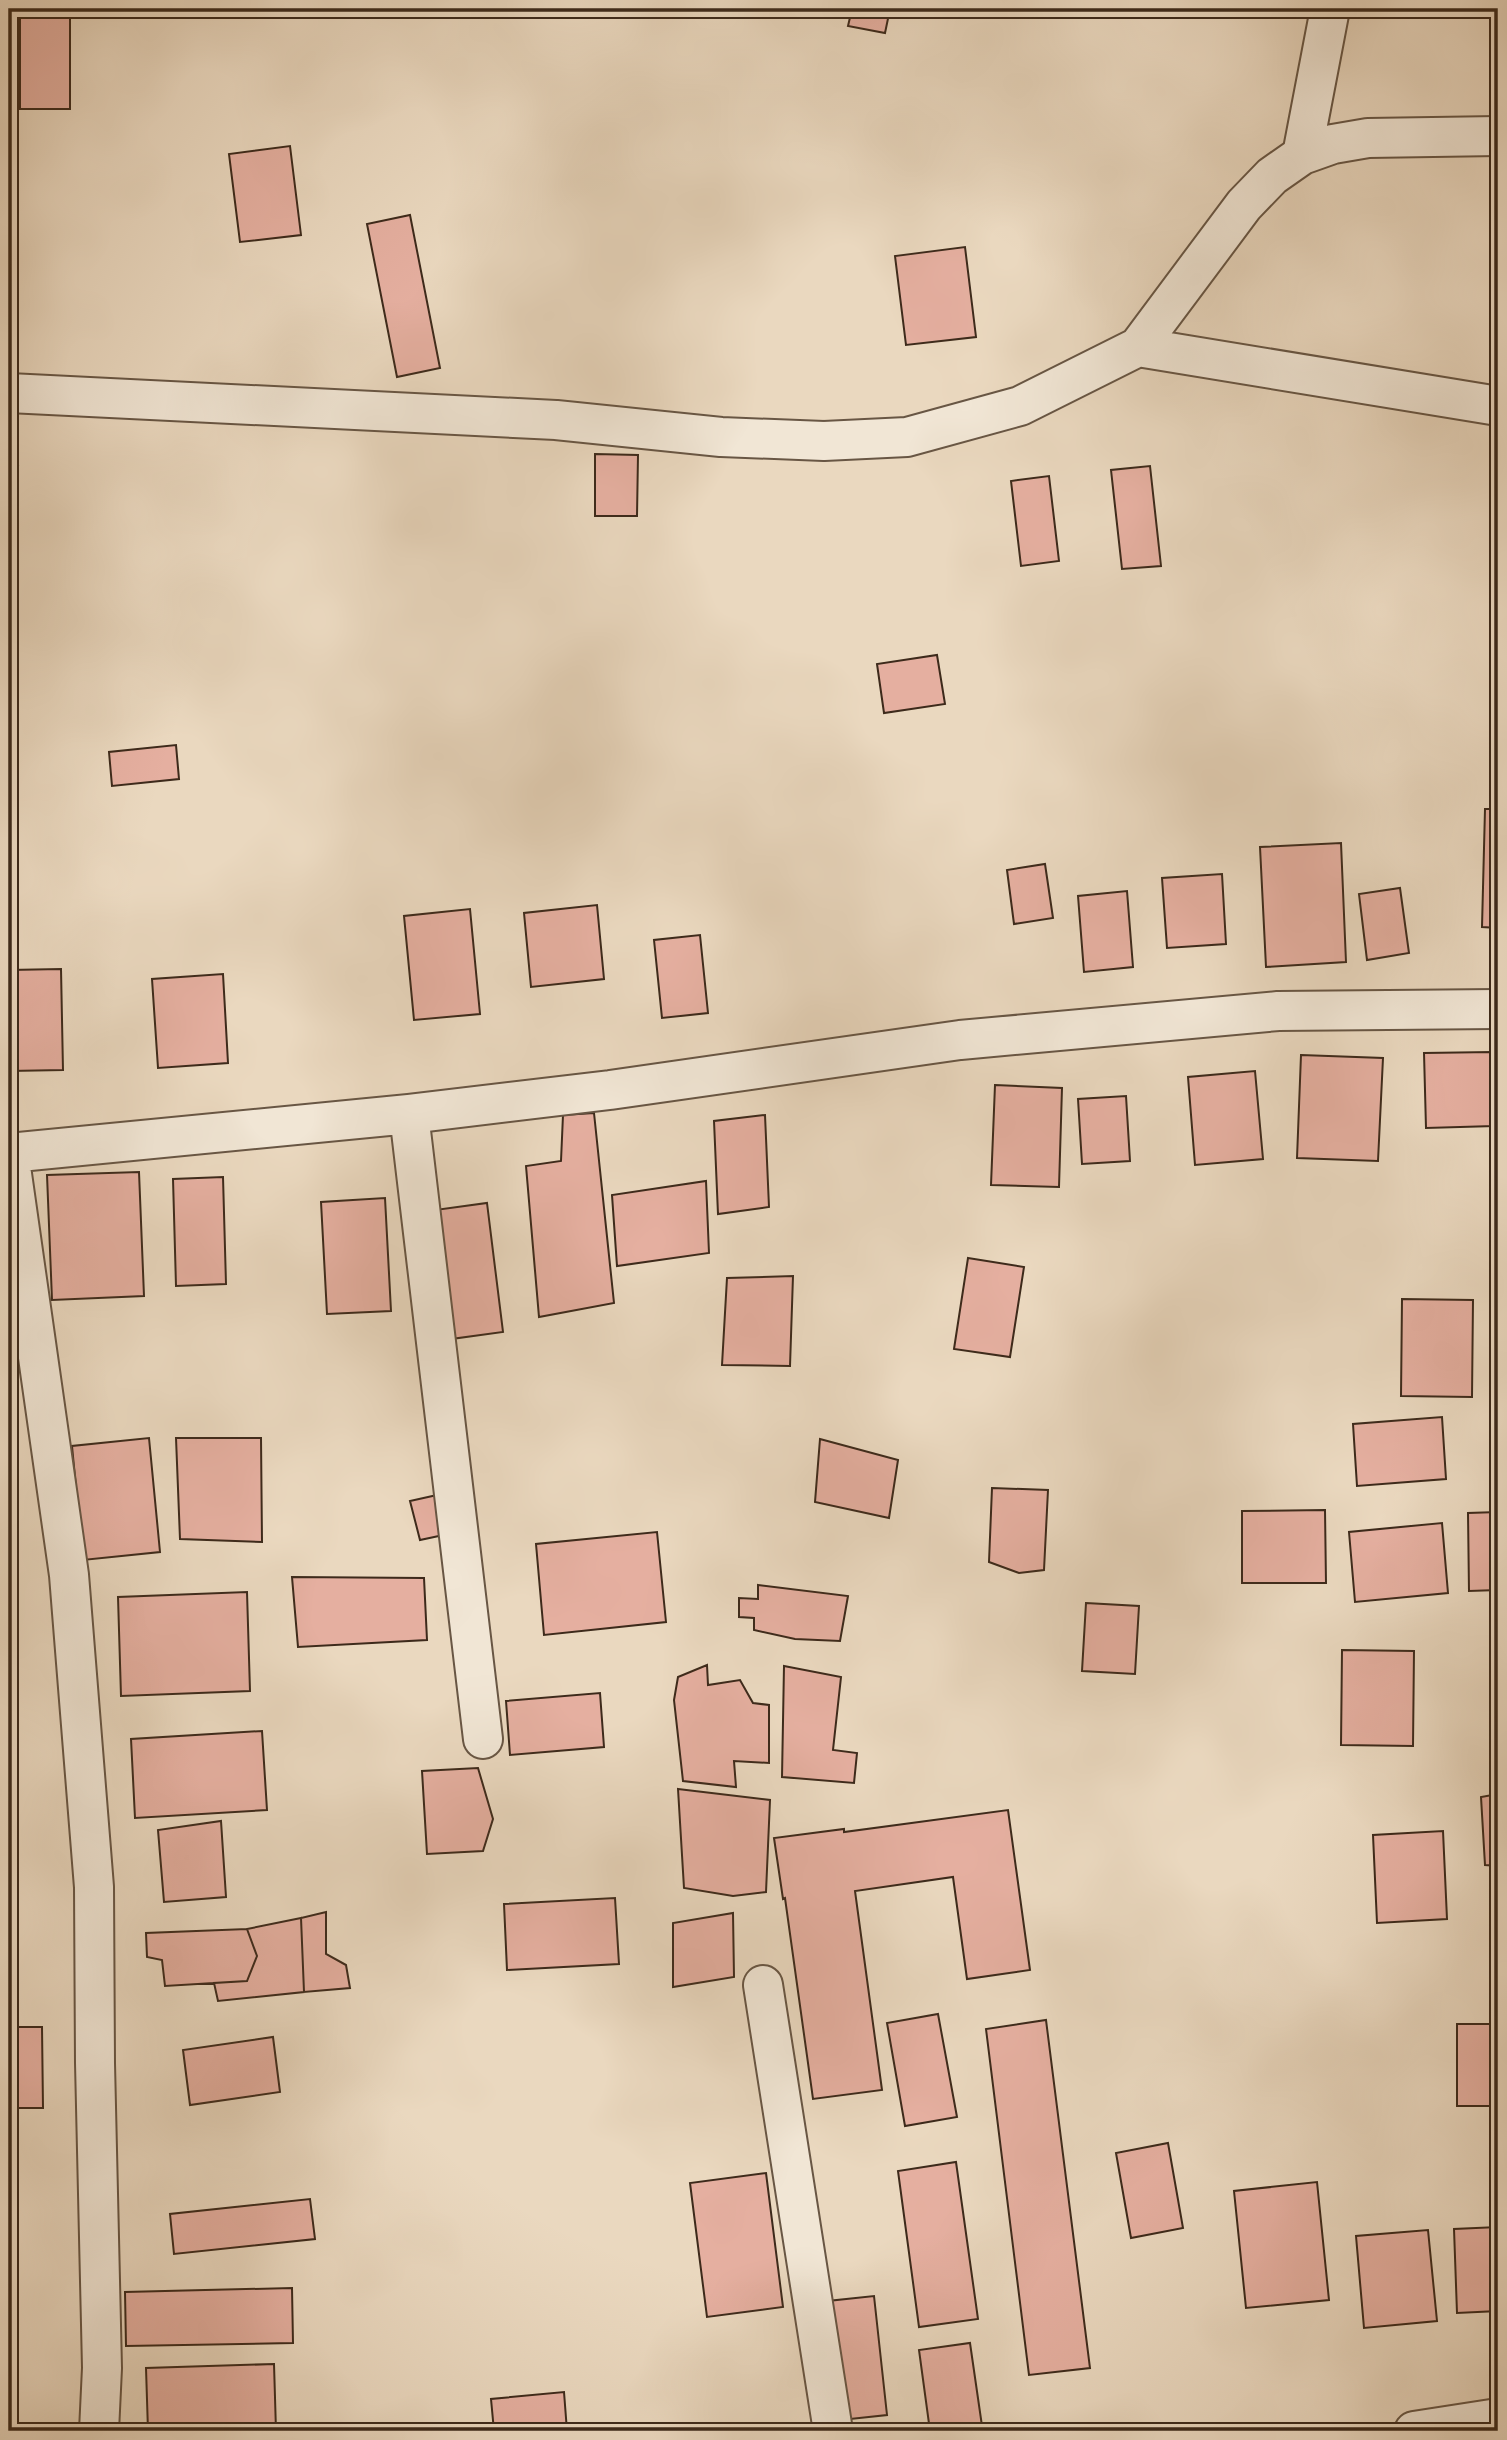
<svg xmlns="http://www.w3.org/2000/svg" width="1507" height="2440" viewBox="0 0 1507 2440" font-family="'Old Standard TT',serif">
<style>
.building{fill:#e5afa0;stroke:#3d2a1b;stroke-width:2}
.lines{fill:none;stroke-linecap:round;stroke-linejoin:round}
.street-casing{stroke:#685644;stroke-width:42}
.street{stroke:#f1e6d5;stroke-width:38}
</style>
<rect width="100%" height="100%" fill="#ead8bf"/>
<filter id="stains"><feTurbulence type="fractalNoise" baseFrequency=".00286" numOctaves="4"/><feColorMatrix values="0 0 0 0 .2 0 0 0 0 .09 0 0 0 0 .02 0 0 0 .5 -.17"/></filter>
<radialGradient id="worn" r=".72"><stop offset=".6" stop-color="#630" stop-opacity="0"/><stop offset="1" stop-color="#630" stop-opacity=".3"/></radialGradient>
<!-- building -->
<path class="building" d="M20 9H70V109H20Z
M852 9H890L885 33 848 26Z
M290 146 301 235 240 242 229 154Z
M410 215 440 368 397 377 367 224Z
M965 247 976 337 906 345 895 256Z
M595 454 638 455 637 516H595Z
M9 464 18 466 9 522Z
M1150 466 1161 566 1122 569 1111 470Z
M1049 476 1059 561 1021 566 1011 481Z
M937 655 945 704 884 713 877 664Z
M176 745 179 779 112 786 109 752Z
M1485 809H1498V928L1482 927Z
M1341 843 1346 962 1266 967 1260 847Z
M1045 864 1053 918 1014 924 1007 870Z
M1222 874 1226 944 1167 948 1162 878Z
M1400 888 1409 953 1367 960 1359 894Z
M1127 891 1133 967 1084 972 1078 896Z
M597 905 604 979 531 987 524 913Z
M470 909 480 1014 414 1020 404 916Z
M700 935 708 1013 662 1018 654 940Z
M61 969 63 1070 9 1071V970Z
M223 974 228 1063 158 1068 152 979Z
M1492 1052 1494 1126 1426 1128 1424 1053Z
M1301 1055 1383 1058 1378 1161 1297 1158Z
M1255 1071 1263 1159 1195 1165 1188 1077Z
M995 1085 1062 1088 1059 1187 991 1185Z
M1126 1096 1130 1161 1082 1164 1078 1099Z
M594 1113 614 1303 539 1317 526 1166 561 1161 563 1115Z
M765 1115 769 1207 718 1214 714 1121Z
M139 1172 144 1296 52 1300 47 1175Z
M223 1177 226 1284 176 1286 173 1179Z
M706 1181 709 1253 617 1266 612 1195Z
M385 1198 391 1311 327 1314 321 1202Z
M487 1203 503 1332 451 1339 435 1210Z
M968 1258 1024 1267 1010 1357 954 1349Z
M793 1276 790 1366 722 1365 727 1278Z
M1402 1299 1473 1300 1472 1397 1401 1396Z
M1442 1417 1446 1479 1357 1486 1353 1424Z
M149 1438 160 1552 83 1560 72 1446Z
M176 1438H261L262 1542 180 1539Z
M820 1439 898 1460 889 1518 815 1502Z
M992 1488 1048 1490 1044 1570 1019 1573 989 1562Z
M446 1493 453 1533 420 1540 410 1501Z
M1325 1510 1326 1583H1242V1511Z
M1498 1512V1590L1469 1591 1468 1513Z
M1442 1523 1448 1593 1355 1602 1349 1532Z
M657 1532 666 1622 544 1635 536 1544Z
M292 1577 424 1578 427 1640 298 1647Z
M758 1585 848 1596 840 1641 795 1639 754 1630V1618L739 1617V1598L758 1599Z
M247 1592 250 1691 121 1696 118 1597Z
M1086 1603 1139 1606 1135 1674 1082 1671Z
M1342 1650 1414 1651 1413 1746 1341 1745Z
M707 1665 708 1685 740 1680 753 1703 769 1705V1763L734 1761 736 1787 683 1781 674 1700 678 1677Z
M784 1666 841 1677 833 1750 857 1753 854 1783 782 1777Z
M600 1693 604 1747 510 1755 506 1701Z
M262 1731 267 1810 135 1818 131 1739Z
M478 1768 493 1819 483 1851 427 1854 422 1771Z
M678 1789 770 1800 766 1892 733 1896 684 1888Z
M1498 1794V1866L1485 1865 1481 1797Z
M1008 1810 1030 1970 967 1979 953 1877 855 1891 882 2090 813 2099 785 1898 783 1899 774 1838 844 1829V1832Z
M221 1821 226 1897 164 1902 158 1830Z
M1443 1831 1447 1919 1377 1923 1373 1835Z
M615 1898 619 1964 507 1970 504 1904Z
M326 1912V1954L346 1965 350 1988 304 1992 301 1918Z
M733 1913 734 1977 673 1987V1923Z
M301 1918 304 1992 218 2001 214 1983 247 1981 257 1956 247 1929Z
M247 1929 257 1956 247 1981 165 1986 162 1960 147 1957 146 1933Z
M938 2014 957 2117 905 2126 887 2023Z
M1046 2020 1090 2368 1029 2375 986 2029Z
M1457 2024H1498V2106H1457Z
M9 2027H42L43 2108H9Z
M273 2037 280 2092 190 2105 183 2050Z
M1168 2143 1183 2228 1131 2238 1116 2153Z
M956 2162 978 2319 919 2327 898 2171Z
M766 2173 783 2307 707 2317 690 2183Z
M1317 2182 1329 2300 1246 2308 1234 2191Z
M310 2199 315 2239 174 2254 170 2214Z
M1498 2227V2311L1457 2313 1454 2229Z
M1428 2230 1437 2321 1364 2328 1356 2236Z
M292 2288 293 2343 126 2346 125 2292Z
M874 2296 887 2415 841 2420 828 2301Z
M970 2343 982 2426 950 2431H930L919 2350Z
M274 2364 276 2431H148L146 2368Z
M564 2392 567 2431H494L491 2399Z"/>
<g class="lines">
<defs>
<path id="street" d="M1302 155 1330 9
M1138 347 1498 406
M9 393 556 420 721 437 824 441 907 437 1020 406 1138 347 1244 205 1272 176 1302 155 1333 144 1368 138 1498 136
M409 1114 483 1739
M9 1153 409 1114 610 1090 960 1040 1278 1011 1498 1009
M9 1153 69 1575 94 1887 95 2063 102 2368 99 2431
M763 1985 833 2431
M1414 2431 1498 2418"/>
</defs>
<!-- street casing -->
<use href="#street" class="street-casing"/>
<!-- street -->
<use href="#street" class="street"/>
</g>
<!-- margin -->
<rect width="1507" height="2440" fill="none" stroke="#ead8bf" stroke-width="35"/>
<rect x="10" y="10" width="1486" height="2419" fill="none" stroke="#3d2a1b" stroke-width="3.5"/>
<rect x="18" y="18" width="1472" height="2405" fill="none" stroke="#3d2a1b" stroke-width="2"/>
<rect width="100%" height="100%" filter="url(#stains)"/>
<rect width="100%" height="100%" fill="url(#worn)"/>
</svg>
